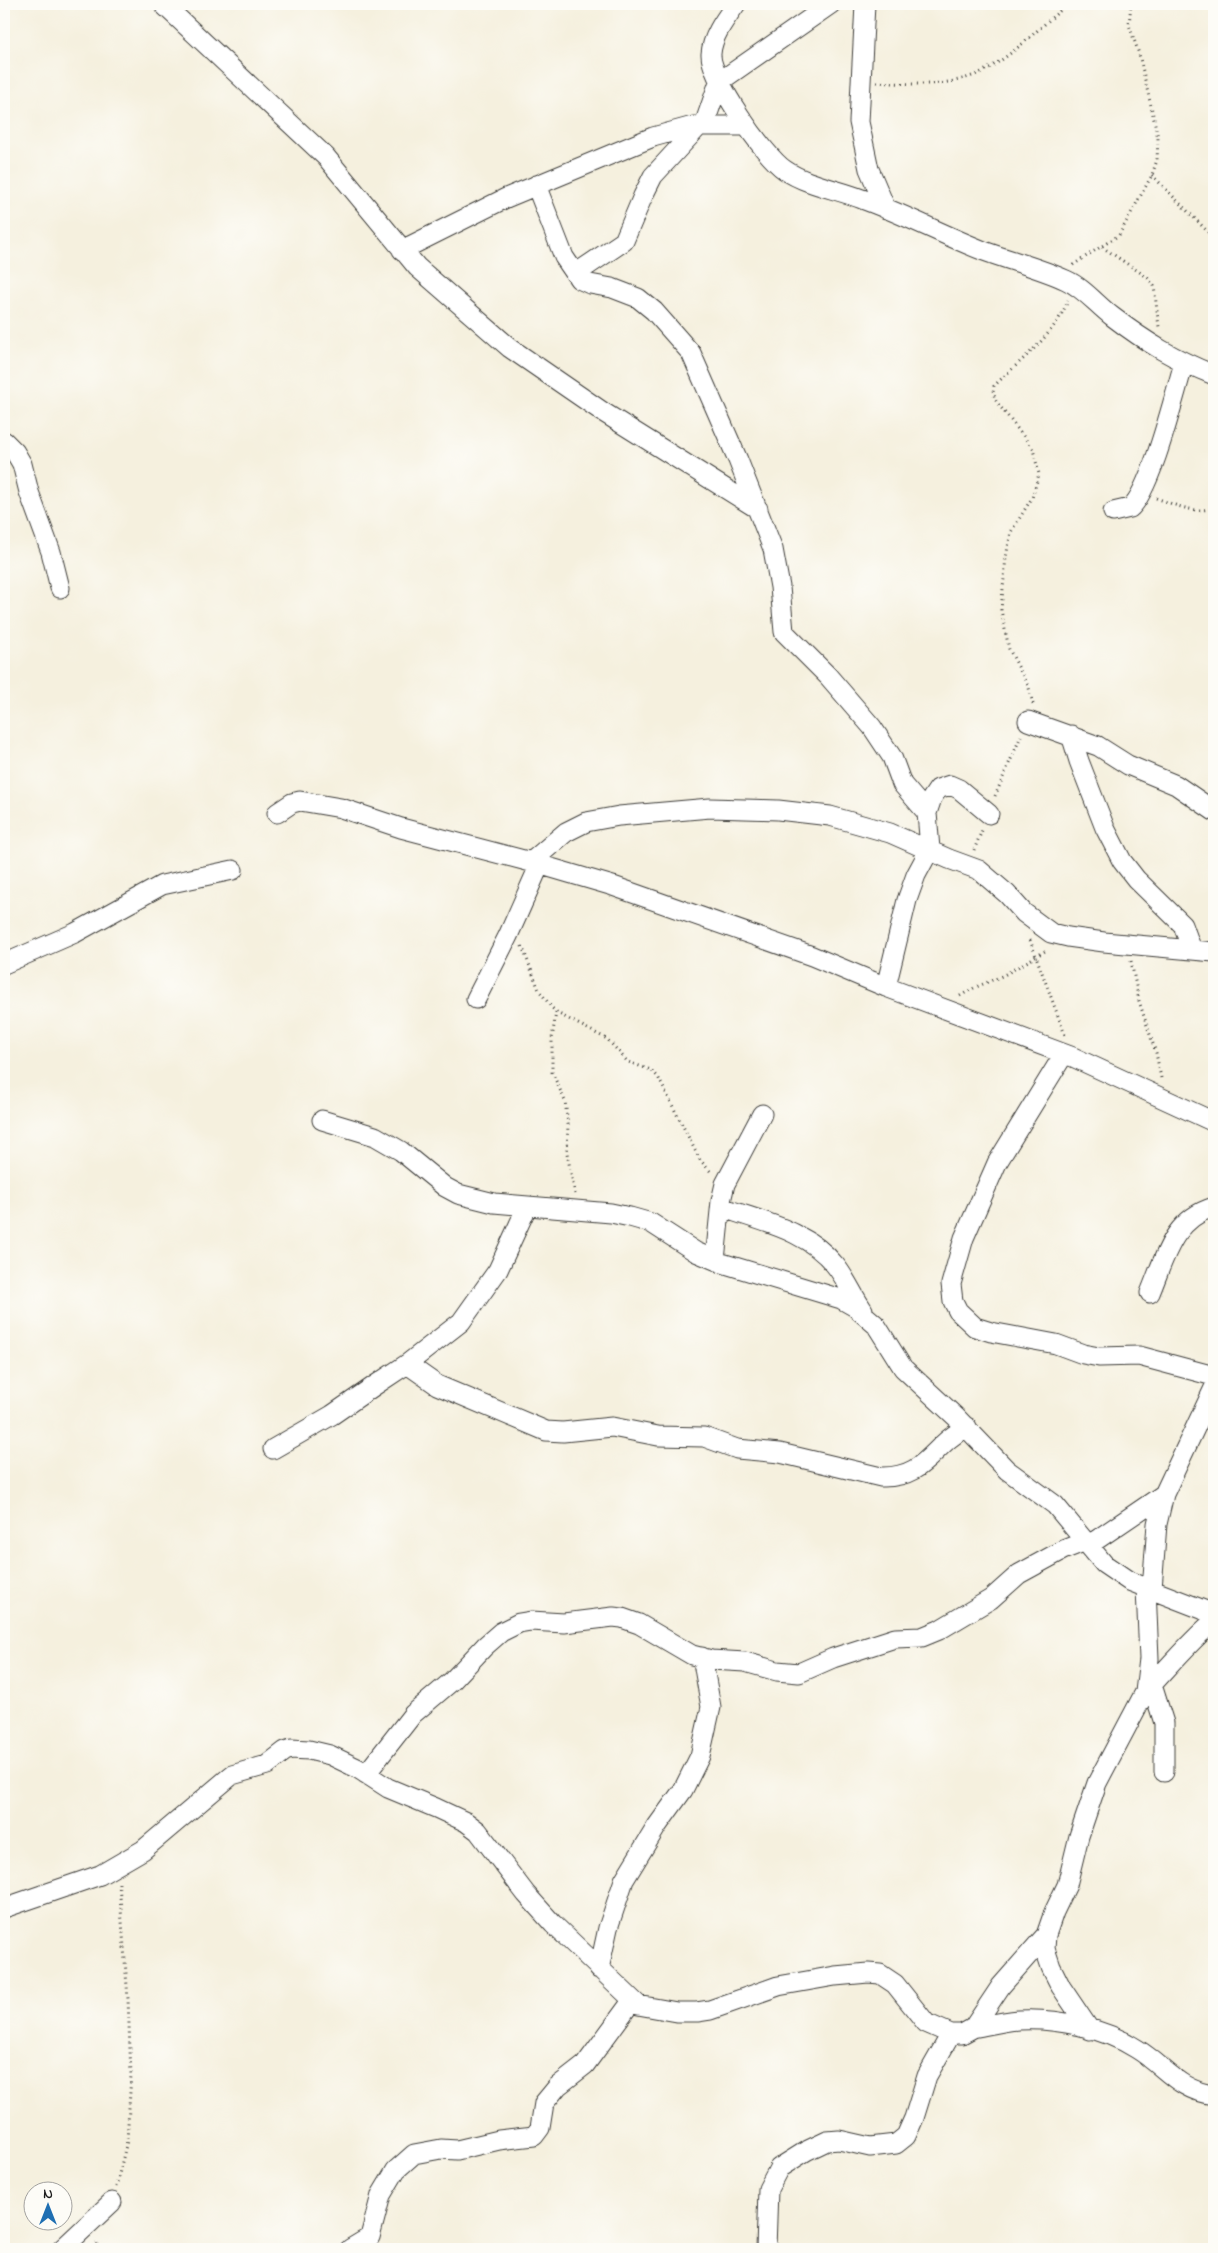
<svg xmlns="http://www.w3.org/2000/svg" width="1218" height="2253" viewBox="0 0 1218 2253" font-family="'Indie Flower',sans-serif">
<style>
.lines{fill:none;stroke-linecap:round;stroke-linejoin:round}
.minor-casing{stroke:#3d3c39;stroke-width:21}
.path{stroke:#3d3c39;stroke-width:3;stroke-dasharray:1 4;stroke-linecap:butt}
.minor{stroke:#fff;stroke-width:19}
</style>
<rect width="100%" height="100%" fill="#fdfcf7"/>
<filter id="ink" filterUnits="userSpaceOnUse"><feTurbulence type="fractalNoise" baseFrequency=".02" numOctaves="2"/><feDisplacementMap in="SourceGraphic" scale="10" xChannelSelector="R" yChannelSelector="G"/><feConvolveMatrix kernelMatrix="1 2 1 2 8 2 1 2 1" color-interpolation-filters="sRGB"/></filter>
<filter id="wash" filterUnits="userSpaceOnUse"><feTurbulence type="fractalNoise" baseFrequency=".0096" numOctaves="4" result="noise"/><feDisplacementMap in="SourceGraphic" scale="20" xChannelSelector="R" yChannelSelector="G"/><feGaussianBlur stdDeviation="1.12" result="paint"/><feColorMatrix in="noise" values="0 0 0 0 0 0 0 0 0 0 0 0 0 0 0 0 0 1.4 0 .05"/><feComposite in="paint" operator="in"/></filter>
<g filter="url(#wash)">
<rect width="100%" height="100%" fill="#f5f0de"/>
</g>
<g filter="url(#ink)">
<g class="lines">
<defs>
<path id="minor" d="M163 4 326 157 417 267 510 348 603 412 758 509
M736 4C726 18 712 36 711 54 710 78 764 156 785 170 807 185 837 189 862 199 904 214 943 235 984 251 1011 261 1040 268 1066 280 1084 288 1097 305 1113 317 1147 343 1174 359 1214 375
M865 4 859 122 869 169 886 209
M704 125 719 82 831 4
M536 185 564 257 579 279 590 284 612 288 638 298 654 311 691 353 738 460 773 549 780 587 784 632 828 676 872 727 892 757 902 784 927 813
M402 250 506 198 653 137 693 126H747
M575 274 624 241 643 196 653 176 700 125
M4 441 15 452 22 464 29 492 51 552 60 588
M1113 512 1130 508C1151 491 1175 393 1184 363
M1028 721 1098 746 1128 765 1176 785 1214 811
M1071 735 1079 761 1105 828 1122 861 1136 879 1183 925 1192 950
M277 813 292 803 300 801 341 808 401 828 531 862 613 886 812 956 886 987 1073 1057 1214 1122
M531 862 566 832 586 822 619 816 710 808 778 810 830 816 890 833 949 859 979 870 1007 894 1024 913 1051 933 1068 937 1104 942 1214 952
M4 964 75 933 162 885 233 870
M886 987 907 900 916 875 930 849 927 813 932 798 938 789 950 785 959 789 989 814
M476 999 508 936 540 864
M1064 1054 997 1163 964 1238 951 1284 953 1301 958 1311 975 1327 991 1332 1056 1344 1083 1354 1099 1357 1139 1356 1214 1376
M322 1120 375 1136 401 1151 445 1187 458 1194 494 1203 611 1213 630 1217 651 1223 696 1252 722 1263 841 1299 855 1307 876 1325 903 1368 957 1418 1007 1470 1055 1505 1104 1564 1129 1581 1204 1610 1214 1616
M721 1207C761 1222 806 1229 835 1265 846 1278 853 1296 863 1310
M715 1260 721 1201 725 1184 762 1114
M1150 1293C1165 1257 1173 1219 1214 1207
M407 1364 437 1385 546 1431 563 1432 612 1427 658 1436 704 1437 737 1449 780 1453 881 1477C927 1478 931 1445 967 1427
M273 1449 332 1415 374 1386 407 1364 461 1322 498 1270 527 1207
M1089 1545 1164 1494
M1152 1589 1157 1524 1164 1494 1214 1388
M1152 1685 1164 1723V1772
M1145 1692C1168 1668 1189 1642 1214 1621
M366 1774 413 1714 452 1681 485 1646 501 1632 519 1623 531 1621 564 1623 613 1617 622 1618 639 1624 692 1655 711 1660 745 1662 777 1671 799 1673 833 1658 895 1638 922 1637 939 1630 991 1599 1019 1574 1063 1550 1086 1541
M4 1908 100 1875 143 1850 232 1775 267 1765 285 1751 291 1749 309 1750 330 1755 357 1768 388 1788 436 1808 466 1822 478 1831 526 1894 553 1924 638 2005 677 2012H697L710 2010 778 1986 835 1976 868 1973 880 1974 895 1984 926 2023 951 2034H962L973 2028 1001 1986 1046 1935
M599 1969 608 1928 624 1880 657 1826 683 1790 700 1756 711 1707 702 1657
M973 2028C988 2025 1003 2021 1019 2020 1057 2018 1104 2028 1137 2049 1165 2066 1179 2091 1214 2095
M1090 2030 1061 1987 1051 1967 1045 1949 1046 1935 1054 1912 1067 1885 1079 1836 1097 1783 1145 1692 1149 1659 1146 1588
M62 2249 112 2202
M350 2249 370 2237 381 2195 396 2170 414 2154 441 2149 457 2150 499 2140 534 2136 540 2128 544 2103 558 2086 585 2065 632 2001
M766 2249 768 2189 779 2168 806 2151 827 2141 839 2140 870 2147 896 2144 906 2136 914 2118 927 2076 951 2034"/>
</defs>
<!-- minor casing -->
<use href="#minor" class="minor-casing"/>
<!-- path -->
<path class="path" d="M877 82C907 84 940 87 969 77 1004 66 1039 27 1068 4
M1152 175 1214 238
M1102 247 1147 277 1154 286 1159 327
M1073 265 1119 235 1152 175 1157 160 1158 138 1153 115 1139 54 1129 25 1131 4
M1156 498C1176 505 1193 514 1214 508
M1033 704 1029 688 1009 649 1001 610 1006 557 1011 532 1032 498 1039 474 1033 449 996 401 993 392 994 386C1020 360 1055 336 1068 300
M995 796 1021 736
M974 850 983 828
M1030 940 1065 1035
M522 946 539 990 552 1008 559 1014 607 1039 628 1062 651 1070 658 1077 700 1160 712 1173
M1131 961 1139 1001 1156 1053 1161 1078
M960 996 974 988 1004 975 1047 950
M556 1012 552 1039V1072L565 1101 568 1124 567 1153 575 1194
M116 2187 127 2141 131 2075 128 1999 119 1883
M95 2249 98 2240"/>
<!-- minor -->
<use href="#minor" class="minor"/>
</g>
</g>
<!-- margin -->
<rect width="1218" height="2253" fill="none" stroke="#fdfcf7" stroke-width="20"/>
<!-- north arrow -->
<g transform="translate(48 2206)"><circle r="24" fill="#fdfcf7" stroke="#a3a29f"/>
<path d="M0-4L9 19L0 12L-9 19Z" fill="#1f6fb2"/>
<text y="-8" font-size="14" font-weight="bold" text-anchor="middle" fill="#1c1c1c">N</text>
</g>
</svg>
